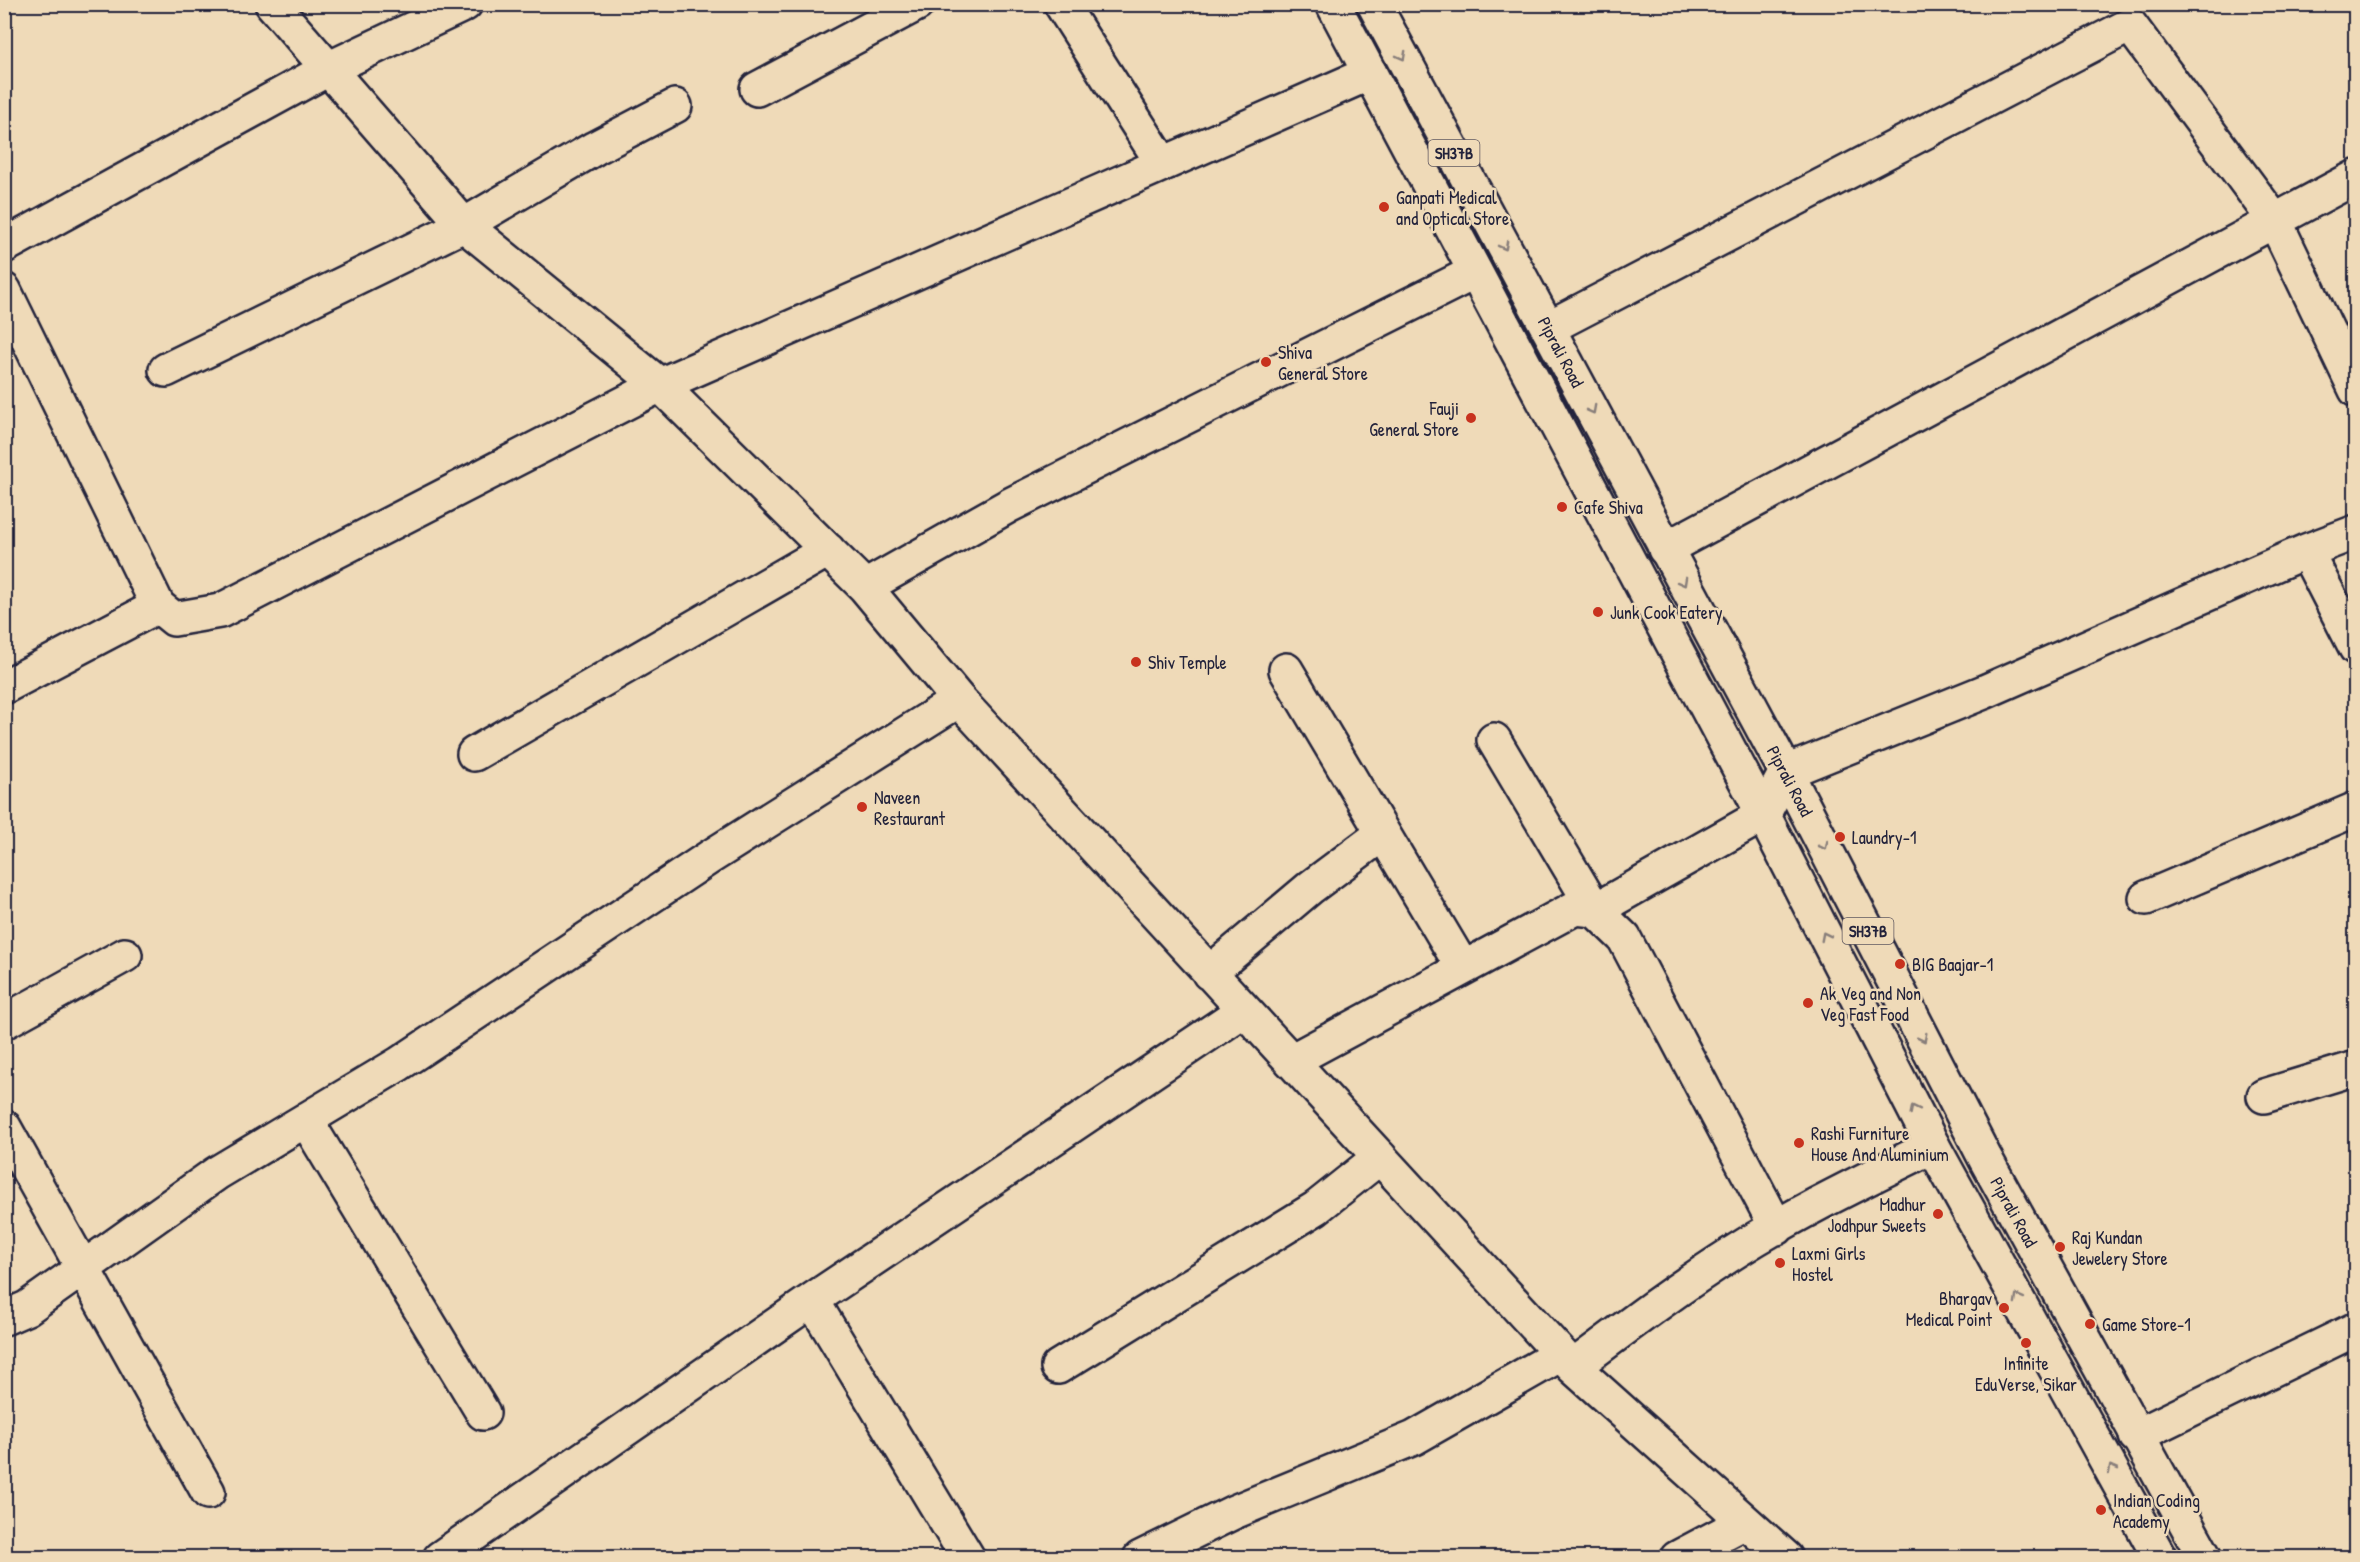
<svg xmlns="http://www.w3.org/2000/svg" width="2360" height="1562" viewBox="0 0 2360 1562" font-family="'Patrick Hand',sans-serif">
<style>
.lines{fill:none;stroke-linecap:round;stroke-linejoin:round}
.street-casing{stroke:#22223b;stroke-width:38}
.primary-casing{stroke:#22223b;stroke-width:38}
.street{stroke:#efdab8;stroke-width:33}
.primary{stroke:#efdab8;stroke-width:33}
.oneway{stroke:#887e7a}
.poi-dot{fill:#c8321e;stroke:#efdab8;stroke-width:2}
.labels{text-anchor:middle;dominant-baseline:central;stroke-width:5;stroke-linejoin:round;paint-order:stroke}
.shield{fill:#efdab8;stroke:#605960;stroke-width:1.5}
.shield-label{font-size:16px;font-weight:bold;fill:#22223b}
.poi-label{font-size:18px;fill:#22223b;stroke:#efdab8;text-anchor:start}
.street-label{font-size:18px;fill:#22223b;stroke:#efdab8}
</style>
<rect width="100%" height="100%" fill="#efdab8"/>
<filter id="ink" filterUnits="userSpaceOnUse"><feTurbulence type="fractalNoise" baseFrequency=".0167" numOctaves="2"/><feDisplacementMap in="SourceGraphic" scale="12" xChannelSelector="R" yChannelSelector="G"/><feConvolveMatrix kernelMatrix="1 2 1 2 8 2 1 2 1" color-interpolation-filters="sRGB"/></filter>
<g filter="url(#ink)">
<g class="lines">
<defs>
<path id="street" d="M272 4 464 225 660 385 865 587 959 700 1573 1367 1786 1558
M1061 4 1163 164
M757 89 917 4
M4 246 328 69 465 4
M4 290 158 606 174 619 220 611 660 385 1370 73
M1548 328 2130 25 2275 221 2356 390
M166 370 464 225 595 148 675 106
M1665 549 2356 177
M2306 551 2356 648
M865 587 1010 505 1475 272
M1286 670 1463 968
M4 687 158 606
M1494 740 1595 910 1763 815 1786 772 1984 692 2306 551 2356 532
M474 754 828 550
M2146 898 2356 809
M1209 973 1311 887 1382 834
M4 1022 125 955
M1291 1061 1575 908 1595 910 1624 938 1777 1228
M2264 1096 2356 1068
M306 1120 483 1413
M4 1127 208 1492
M812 1300 1244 1010
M4 1318 27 1308 217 1173 399 1064 710 857 959 700
M1058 1367 1316 1208 1380 1157
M1573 1367C1626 1327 1679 1287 1736 1251 1799 1211 1867 1179 1933 1146
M2136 1436 2356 1329
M440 1558 812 1300 968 1558
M1140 1558 1234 1512 1414 1438 1561 1354
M1677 1558 1745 1522"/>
<path id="primary" d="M1333 4 1749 787 1933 1146 2160 1558
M1374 4 1786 772 1985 1158 2205 1558"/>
</defs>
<!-- street casing -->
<use href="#street" class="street-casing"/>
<!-- primary casing -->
<use href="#primary" class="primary-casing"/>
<!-- street -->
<use href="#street" class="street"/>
<!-- primary -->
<use href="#primary" class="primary"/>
</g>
<!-- one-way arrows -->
<defs><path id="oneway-chevron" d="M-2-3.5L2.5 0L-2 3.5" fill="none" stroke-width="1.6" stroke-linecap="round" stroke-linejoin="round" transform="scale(1.5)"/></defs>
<g class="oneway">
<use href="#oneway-chevron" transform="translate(1402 56) rotate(62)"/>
<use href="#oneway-chevron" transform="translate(1504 246) rotate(62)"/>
<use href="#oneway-chevron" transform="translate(1592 410) rotate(62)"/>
<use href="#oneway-chevron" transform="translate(1683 582) rotate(61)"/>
<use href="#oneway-chevron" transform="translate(1824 846) rotate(63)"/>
<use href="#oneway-chevron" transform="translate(1825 936) rotate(-117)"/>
<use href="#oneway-chevron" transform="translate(1923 1038) rotate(63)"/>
<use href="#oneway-chevron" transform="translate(1914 1109) rotate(-117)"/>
<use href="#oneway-chevron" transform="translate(2018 1298) rotate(-119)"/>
<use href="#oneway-chevron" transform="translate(2112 1469) rotate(-118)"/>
</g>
</g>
<!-- markers -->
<g class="poi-dot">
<circle cx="1384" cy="207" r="6"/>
<circle cx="1266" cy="362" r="6"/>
<circle cx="1471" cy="418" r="6"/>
<circle cx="1562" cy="507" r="6"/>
<circle cx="1598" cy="612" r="6"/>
<circle cx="1136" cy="662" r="6"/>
<circle cx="862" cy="807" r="6"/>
<circle cx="1840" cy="837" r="6"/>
<circle cx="1900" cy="964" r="6"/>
<circle cx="1808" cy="1003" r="6"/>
<circle cx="1799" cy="1143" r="6"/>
<circle cx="1938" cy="1214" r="6"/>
<circle cx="2060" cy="1247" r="6"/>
<circle cx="1780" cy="1263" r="6"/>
<circle cx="2004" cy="1308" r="6"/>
<circle cx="2090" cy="1324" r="6"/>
<circle cx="2026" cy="1343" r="6"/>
<circle cx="2101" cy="1510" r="6"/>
</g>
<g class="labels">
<!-- shield labels -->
<g class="shield">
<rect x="1428.5" y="140" width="51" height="26" rx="4.5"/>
<rect x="1842.5" y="918" width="51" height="26" rx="4.5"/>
</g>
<g class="shield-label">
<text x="1454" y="153">SH37B</text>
<text x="1868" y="931">SH37B</text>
</g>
<!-- poi labels -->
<g class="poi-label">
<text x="1396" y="197">Ganpati Medical<tspan x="1396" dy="21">and Optical Store</tspan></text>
<text x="1278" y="352">Shiva<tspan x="1278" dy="21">General Store</tspan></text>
<text x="1459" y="408" text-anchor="end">Fauji<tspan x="1459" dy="21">General Store</tspan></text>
<text x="1574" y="507">Cafe Shiva</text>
<text x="1610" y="612">Junk Cook Eatery</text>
<text x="1148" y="662">Shiv Temple</text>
<text x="874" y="797">Naveen<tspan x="874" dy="21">Restaurant</tspan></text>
<text x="1852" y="837">Laundry-1</text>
<text x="1912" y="964">BIG Baajar-1</text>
<text x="1820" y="993">Ak Veg and Non<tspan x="1820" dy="21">Veg Fast Food</tspan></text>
<text x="1811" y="1133">Rashi Furniture<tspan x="1811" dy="21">House And Aluminium</tspan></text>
<text x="1926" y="1204" text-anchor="end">Madhur<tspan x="1926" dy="21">Jodhpur Sweets</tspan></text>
<text x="2072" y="1237">Raj Kundan<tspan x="2072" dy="21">Jewelery Store</tspan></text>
<text x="1792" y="1253">Laxmi Girls<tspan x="1792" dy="21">Hostel</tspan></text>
<text x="1992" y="1298" text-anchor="end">Bhargav<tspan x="1992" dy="21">Medical Point</tspan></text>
<text x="2102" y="1324">Game Store-1</text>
<text x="2026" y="1363" text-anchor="middle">Infinite<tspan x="2026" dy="21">EduVerse, Sikar</tspan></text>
<text x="2113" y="1500">Indian Coding<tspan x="2113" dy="21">Academy</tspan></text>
</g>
<!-- street labels -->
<g class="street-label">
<text transform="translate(1561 352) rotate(62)">Piprali Road</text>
<text transform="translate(1790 781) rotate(62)">Piprali Road</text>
<text transform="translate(2014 1212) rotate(61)">Piprali Road</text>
</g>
</g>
<!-- margin -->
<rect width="2360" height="1562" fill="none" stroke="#efdab8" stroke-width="24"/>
<rect x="12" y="12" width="2336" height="1538" fill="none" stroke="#22223b" stroke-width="2" filter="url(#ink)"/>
</svg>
